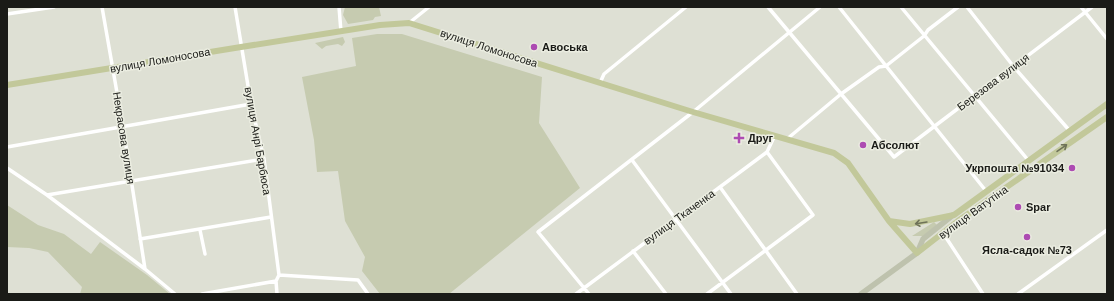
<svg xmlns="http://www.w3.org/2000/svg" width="1114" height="301" viewBox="0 0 1114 301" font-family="Arial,sans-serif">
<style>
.green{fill:#c6cbb0}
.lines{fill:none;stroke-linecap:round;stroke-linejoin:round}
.street{stroke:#fff;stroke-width:3.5}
.secondary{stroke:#bec2ad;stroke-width:5.5}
.primary{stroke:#c2c89a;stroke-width:6}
.oneway{stroke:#6e7258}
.poi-dot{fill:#ad4bb2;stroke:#ebede1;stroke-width:1.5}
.labels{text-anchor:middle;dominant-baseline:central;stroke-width:3;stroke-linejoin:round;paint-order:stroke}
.poi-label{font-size:11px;font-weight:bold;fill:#1a1b17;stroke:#ebede1;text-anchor:start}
.street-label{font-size:11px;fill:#1a1b17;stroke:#ebede1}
</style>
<rect width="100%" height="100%" fill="#dee0d4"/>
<!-- green -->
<path class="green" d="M345 7H379L381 16 375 17 373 20 348 24 343 15Z
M377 34H402L542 77 539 123 580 188 449 294H380L362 271 365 257 345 221 338 171 317 172 314 140 302 77 356 66 352 38Z
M343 37 345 42 342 46 338 44 326 46 322 49 315 43Z
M7 205 38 225 64 234 91 254 100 242 147 275 170 294H80L82 287 48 252 29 248 7 247Z
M934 222 937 225 923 236H912Z"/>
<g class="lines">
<!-- street -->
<path class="street" d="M102 7 123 127 145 269
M235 7 251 104 264 159 279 275
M339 7 341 32
M768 7 894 157 1092 7
M839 7 986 191
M901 7 1028 160
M967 7 1014 67 1069 130
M1081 7 1107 39
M7 14 54 7
M409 23 429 7
M600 83 604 74 686 7
M787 139 841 94 879 67 886 66 924 36 928 30 958 7
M7 147 251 104
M632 160 731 294
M7 168 47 195 145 269 175 294
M720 187 797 294
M47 195 264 159
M200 230 205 254
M943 233 983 294
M140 239 271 217
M633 251 666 294
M276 281 277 294
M202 294 276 281 279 275 358 280 368 294
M576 294 767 152 775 135
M589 294 538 232 693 112 820 7
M707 294 813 215 767 152
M1018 294 1107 230"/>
<!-- secondary -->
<path class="secondary" d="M861 294 917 253 923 239 953 215"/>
<!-- primary -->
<path class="primary" d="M7 85 241 47 380 25 409 23 693 112 834 153 848 163 889 221 917 253 958 221 1107 117
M889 221 910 224 954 215 1107 104"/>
</g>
<!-- one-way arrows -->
<defs><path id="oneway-shaft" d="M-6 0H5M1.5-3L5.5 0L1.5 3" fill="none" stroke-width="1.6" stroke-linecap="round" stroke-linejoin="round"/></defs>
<g class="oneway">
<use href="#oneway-shaft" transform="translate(1062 148) rotate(-35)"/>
<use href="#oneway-shaft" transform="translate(921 223) rotate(171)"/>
</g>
<!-- markers -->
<g class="poi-dot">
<circle cx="534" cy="47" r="4"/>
<path d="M737 132h4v4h4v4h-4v4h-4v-4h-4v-4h4z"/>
<circle cx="863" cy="145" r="4"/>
<circle cx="1072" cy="168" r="4"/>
<circle cx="1018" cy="207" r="4"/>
<circle cx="1027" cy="237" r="4"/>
</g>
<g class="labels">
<!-- poi labels -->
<g class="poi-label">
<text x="542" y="47">Авоська</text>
<text x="748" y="138">Друг</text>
<text x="871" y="145">Абсолют</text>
<text x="1064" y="168" text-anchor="end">Укрпошта №91034</text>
<text x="1026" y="207">Spar</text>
<text x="1027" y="250" text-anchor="middle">Ясла-садок №73</text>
</g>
<!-- street labels -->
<g class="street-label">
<text transform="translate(489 48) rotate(18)">вулиця Ломоносова</text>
<text transform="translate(160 60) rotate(-10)">вулиця Ломоносова</text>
<text transform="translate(993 82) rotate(-37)">Березова вулиця</text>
<text transform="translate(124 138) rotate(81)">Некрасова вулиця</text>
<text transform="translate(258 141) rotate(80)">вулиця Анрі Барбюса</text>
<text transform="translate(973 212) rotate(-36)">вулиця Ватутіна</text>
<text transform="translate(679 217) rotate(-36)">вулиця Ткаченка</text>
</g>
</g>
<!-- border -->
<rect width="1114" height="301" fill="none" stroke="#1a1b17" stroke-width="16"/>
</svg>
